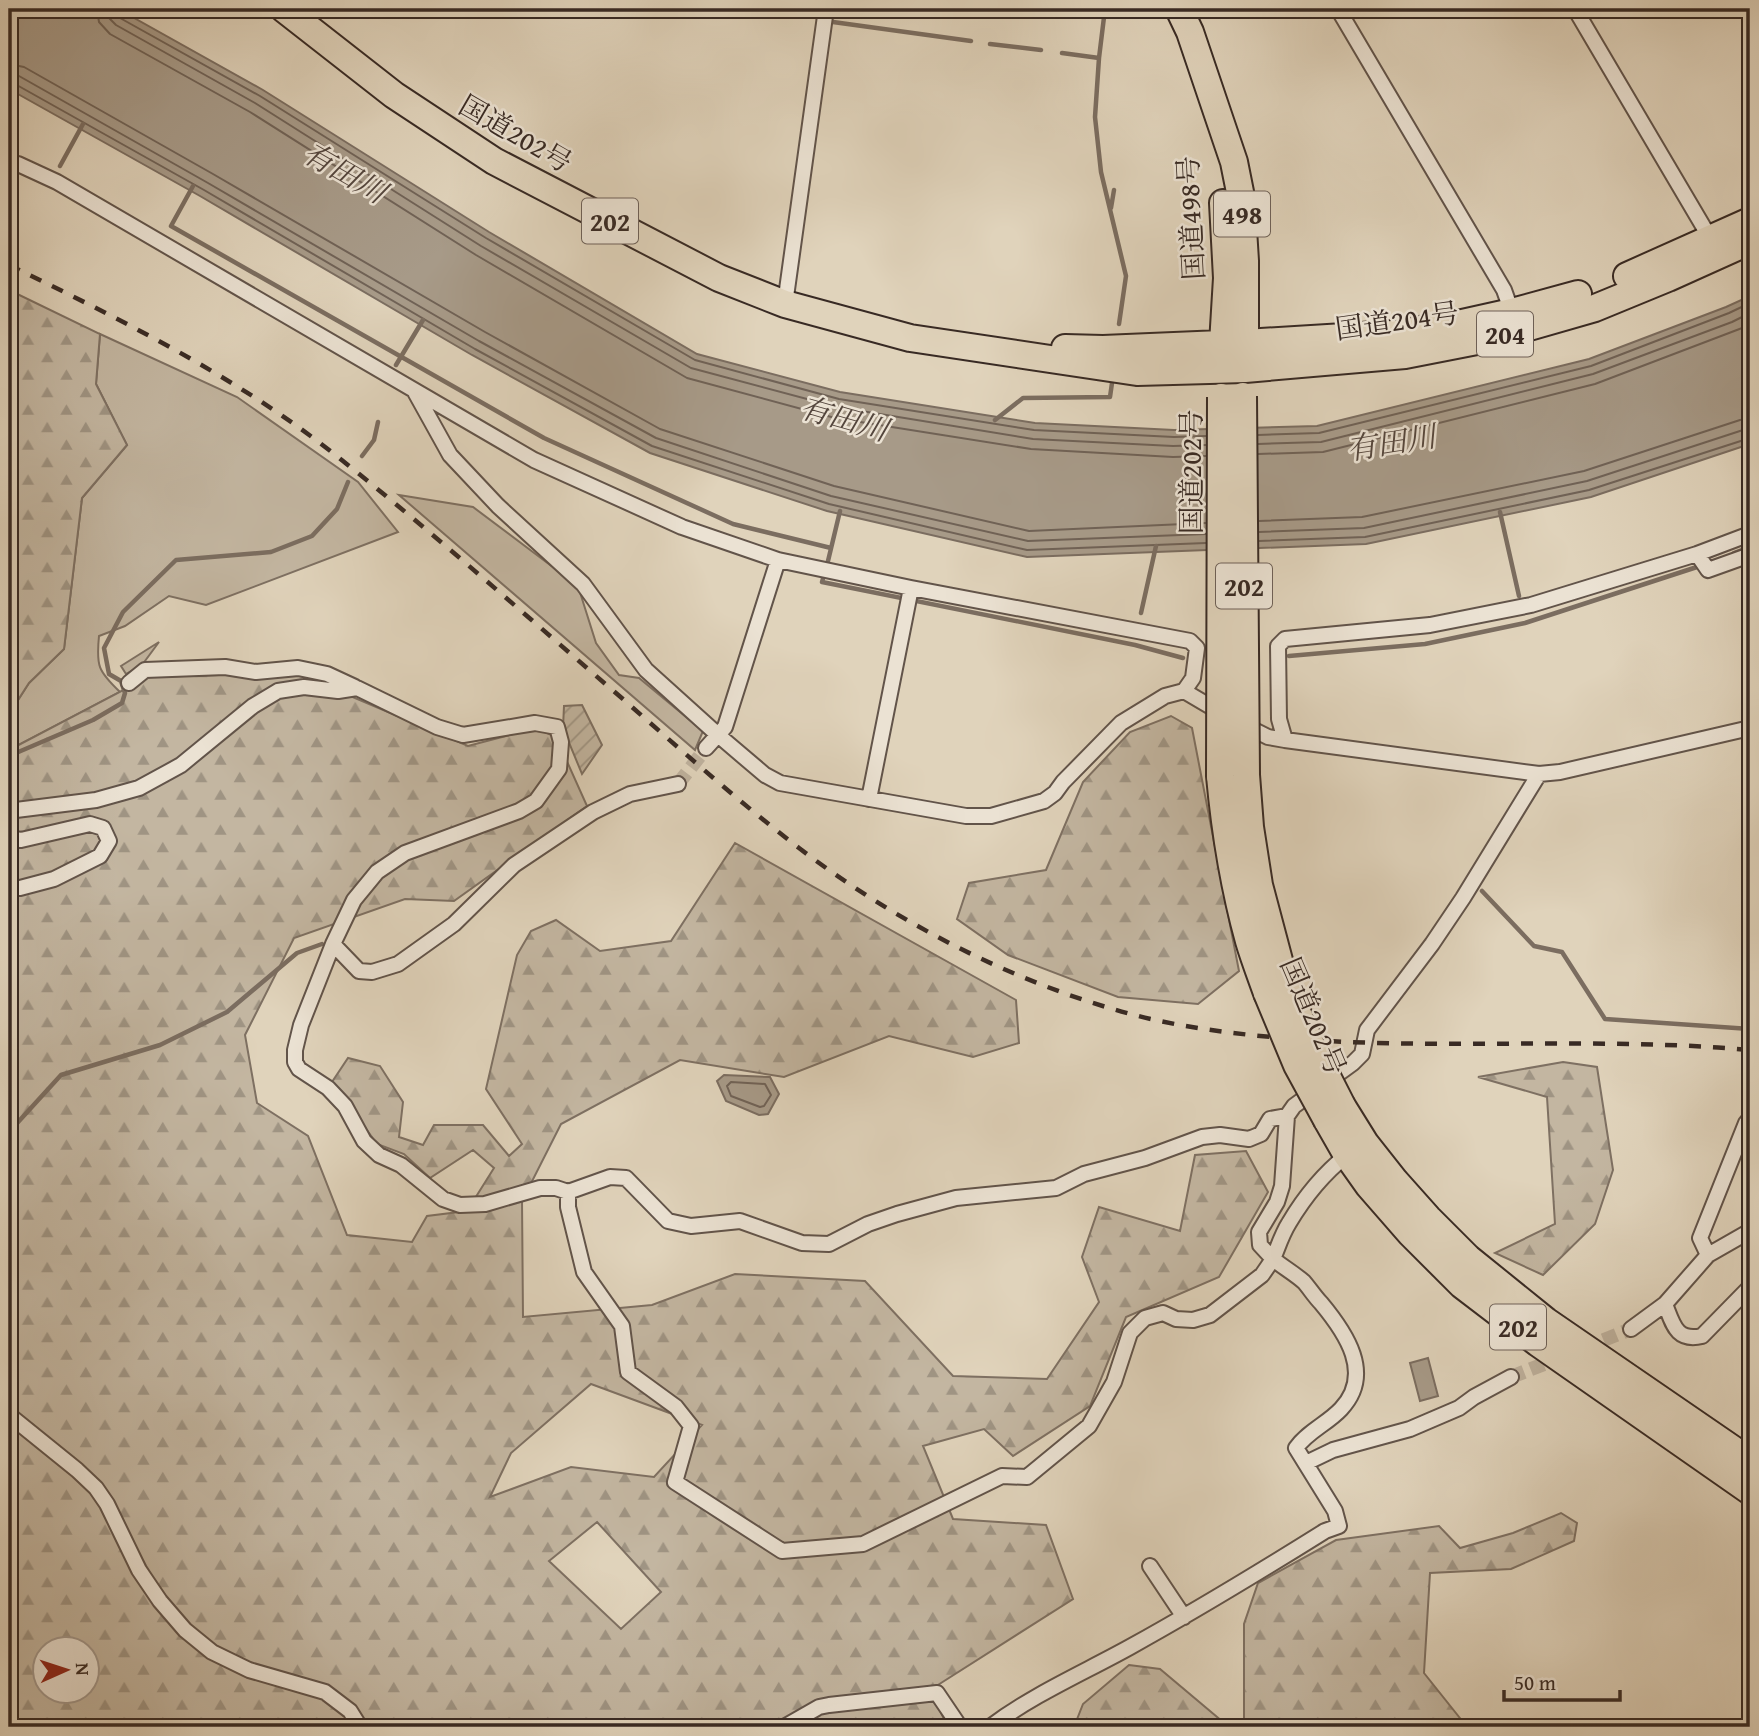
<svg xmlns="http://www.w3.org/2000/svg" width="1759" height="1736" viewBox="0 0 1759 1736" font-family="'Gentium Book Plus','Noto Serif JP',serif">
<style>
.grass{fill:#c3b6a1;stroke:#7e7062;stroke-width:2}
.forest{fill:url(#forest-firs);stroke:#7e7062;stroke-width:2;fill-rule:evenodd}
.garden{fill:url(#garden-furrows);stroke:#7e7062;stroke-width:2}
.water{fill:#a79a88;stroke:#7b6d60;stroke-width:2}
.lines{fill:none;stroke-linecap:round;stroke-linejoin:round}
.shore{stroke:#706256;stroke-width:2}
.stream{stroke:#7b6d60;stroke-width:4.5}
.street-tunnel{stroke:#beb19d;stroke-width:14;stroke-dasharray:14 7;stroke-linecap:butt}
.street-casing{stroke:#62544a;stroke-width:18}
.highway-casing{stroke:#382a24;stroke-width:30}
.street{stroke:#ebe2d3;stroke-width:14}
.highway{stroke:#e0d3bb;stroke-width:26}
.rail{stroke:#382a24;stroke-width:4.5;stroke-dasharray:12 12;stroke-linecap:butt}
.highway-bridge-casing{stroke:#382a24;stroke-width:30;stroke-linecap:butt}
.highway-bridge{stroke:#e0d3bb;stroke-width:26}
.labels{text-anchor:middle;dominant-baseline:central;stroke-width:5;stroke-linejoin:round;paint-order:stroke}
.shield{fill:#ebe2d3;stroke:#6e6158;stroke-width:2}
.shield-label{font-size:26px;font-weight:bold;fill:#382a24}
.street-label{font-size:28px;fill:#382a24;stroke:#ebe2d3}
.water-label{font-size:30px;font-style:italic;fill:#54463d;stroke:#ebe2d3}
</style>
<defs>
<pattern id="forest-firs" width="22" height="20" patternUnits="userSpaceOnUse" patternTransform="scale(1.75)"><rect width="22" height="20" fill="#c3b6a1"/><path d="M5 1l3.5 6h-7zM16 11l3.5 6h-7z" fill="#9f9483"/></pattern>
<pattern id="garden-furrows" width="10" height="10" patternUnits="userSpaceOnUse" patternTransform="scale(1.75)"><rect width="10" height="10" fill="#c3b6a1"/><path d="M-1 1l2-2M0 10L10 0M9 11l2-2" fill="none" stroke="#9f9483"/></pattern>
</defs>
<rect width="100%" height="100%" fill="#e0d3bb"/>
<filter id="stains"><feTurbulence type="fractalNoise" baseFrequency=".00286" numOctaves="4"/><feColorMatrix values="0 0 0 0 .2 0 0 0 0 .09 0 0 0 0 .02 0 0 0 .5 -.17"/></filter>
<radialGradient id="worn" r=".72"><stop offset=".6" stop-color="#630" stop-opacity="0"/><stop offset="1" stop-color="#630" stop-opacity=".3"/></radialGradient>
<!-- grass -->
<path class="grass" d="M100 334 237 397 358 482 398 532 206 605 169 596 125 626 99 636C96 666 98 671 120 692L9 750V714L29 683 64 649 82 498 127 445 96 384Z
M399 495 473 507 578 586 596 643 619 675 639 678 703 731 695 750Z
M159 642 142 665 126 674 121 666Z"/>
<!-- forest -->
<path class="forest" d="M9 290 100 334 96 384 127 445 82 498 64 649 29 683 9 714Z
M296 673 468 746 536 728 556 737 587 806 454 901 405 899 294 938 245 1035 257 1103 308 1136 347 1235 412 1242 427 1216 467 1211 494 1168 473 1150 430 1178 404 1154 377 1144 332 1082 348 1058 380 1066 403 1102 399 1137 423 1145 434 1125H483L509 1156 522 1144 486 1089 517 955 531 931 556 920 600 951 671 941 735 843 1016 1000 1019 1043 973 1057 889 1036 784 1077 680 1060 561 1124 522 1201 523 1317 652 1305 735 1274 865 1281 953 1376 1047 1379 1099 1302 1082 1257 1099 1207 1180 1231 1195 1155 1246 1151 1268 1192 1219 1277 1126 1317 1090 1406 1013 1456 984 1429 923 1446 953 1519 1046 1525 1073 1599 930 1690 948 1727H9V750L148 677ZM591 1384 702 1425 654 1477 571 1467 490 1497 511 1453ZM597 1522 661 1592 621 1629 549 1561ZM46 1648H88V1690H46Z
M1171 716 1192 728 1239 971 1198 1004 1118 997 1008 955 957 919 969 883 1046 870 1083 782 1130 732Z
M1563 1062 1597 1067 1613 1170 1595 1224 1543 1275 1495 1253 1555 1224 1547 1097 1478 1077Z
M1561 1513 1577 1523 1574 1541 1511 1569 1430 1573 1424 1673 1467 1727H1244V1624L1258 1583 1336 1540 1439 1526 1460 1548 1513 1533Z
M1129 1665 1160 1669 1229 1727H1074L1083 1704Z"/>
<!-- garden -->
<path class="garden" d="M582 705 602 745 582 774 563 728 564 706Z"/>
<!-- water -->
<path class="water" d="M9 9H118L263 90 489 232 697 354 840 392 1035 423 1174 430 1317 426 1589 359 1726 307 1750 296V444L1591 497 1366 544 1027 557 827 511 650 453 472 355 200 196 9 89Z
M724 1075 770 1077 779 1094 768 1114 759 1115 726 1101 717 1081Z
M1428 1358 1438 1396 1420 1401 1410 1363Z"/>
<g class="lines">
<!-- shore -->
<path class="shore" d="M97 9 99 22 110 34 250 112 476 255 687 378 835 418 1031 449 1173 457 1206 456
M108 9 109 18 116 25 255 103 481 246 691 368 837 407 1033 439 1173 446 1206 445
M116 9 117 14 120 18 260 96 486 238 695 360 839 399 1034 430 1174 437 1206 436
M9 64 24 67 213 174 485 332 660 429 834 486 1029 531 1206 523
M9 74 19 76 208 183 479 341 656 438 831 496 1028 541 1206 534
M9 83 15 84 204 190 475 349 652 446 829 504 1027 550 1206 543
M1258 435 1319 433 1591 366 1729 313 1750 303
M1258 444 1321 442 1593 374 1732 322 1750 313
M1258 454 1323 452 1595 384 1750 325
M1259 521 1362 517 1584 471 1740 420 1750 419
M1259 532 1364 528 1587 481 1743 430 1750 429
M1259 541 1365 537 1589 490 1750 438
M731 1082 765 1084 771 1095 764 1106 760 1107 731 1096 727 1086Z"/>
<!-- stream -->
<path class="stream" d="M1105 9 1099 58 1095 117 1101 172 1126 276 1119 324
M833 22 971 41
M990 44 1041 50
M1062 53 1099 58
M60 166 83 124
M193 186 171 226 544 438 733 524 831 548
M1111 208 1114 190
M396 365 423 320
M995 420 1023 398 1110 397 1112 383
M362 456 374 440 378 422
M1500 512 1519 596
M1734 553 1750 547
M828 561 840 511
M824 575 822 582 1135 645 1183 658
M1141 613 1156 546
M1289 656 1425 644 1525 623 1700 566
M9 756 93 720 122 703 125 693 121 681 109 674 104 648 123 612 176 560 271 552 312 536 337 509 348 482
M1482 891 1534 946 1562 952 1605 1019 1750 1029
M9 1132 61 1075 160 1045 227 1012 297 953 322 944"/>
<!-- street-tunnel -->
<path class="street-tunnel" d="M678 784 706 748
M1584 1348 1631 1329
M1511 1377 1562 1357"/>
<defs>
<path id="street" d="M1338 9 1504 290 1514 318
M1575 9 1713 243
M18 164 57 182 534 460 682 527 778 560 911 588 1190 641 1197 648 1193 678 1184 691 1165 696 1121 723 1063 782 1055 793 1044 801 991 816H966L780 783 765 775 718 735 646 670 583 584 498 506 450 455 415 392
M785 304 826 9
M1697 554 1708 570 1750 555
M129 683 145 670 225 667 256 672 298 668 327 674 355 687
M1184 691 1223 714
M1244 725 1268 737 1285 740 1539 774 1560 772 1750 728
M1285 740 1279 719 1278 646 1285 639 1430 625 1531 605 1697 554 1750 534
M706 748 725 727 778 560
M869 799 911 588
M9 814 16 810 96 800 139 788 181 765 253 706 278 691 304 687 338 691 357 688 437 727 463 735 535 723 557 727 561 742 559 769 536 801 519 811 405 853 377 872 354 900 333 944 301 1025 295 1050V1062L299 1069 328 1088 345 1106 364 1141 379 1155 401 1165 443 1199 460 1205 485 1204 540 1188H556L568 1192 610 1177 626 1178 668 1221 691 1226 740 1221 802 1243 829 1244 868 1224 897 1214 956 1198 1056 1188 1084 1174 1145 1158 1202 1137 1220 1135 1249 1139 1261 1134 1270 1119 1287 1116
M9 838 21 840 90 824 103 828 109 841 100 856 54 879 20 888H9
M333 944 359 971 372 972 398 964 454 924 514 865 593 812 630 794 678 784
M568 1192V1207L584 1272 622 1326 628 1372 676 1407 691 1426 675 1482 782 1551 863 1544 1002 1476 1027 1477 1089 1426 1114 1382 1130 1333 1145 1318 1163 1313 1176 1319 1193 1320 1210 1315 1262 1275 1273 1259 1260 1245 1259 1232 1277 1202 1282 1186 1287 1116 1294 1106 1353 1063 1362 1054 1367 1030 1432 944 1463 898 1539 774
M1708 1255 1700 1238 1746 1123 1750 1118
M1665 1304C1673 1324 1676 1342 1702 1336L1750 1287
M1631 1329 1665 1304 1708 1255 1750 1231
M9 1415 77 1470 96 1488 107 1504 139 1570 160 1601 185 1630 212 1652 249 1670 325 1692 350 1711 360 1727
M1306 1463 1333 1450 1410 1429 1459 1408 1474 1397 1511 1377
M1150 1566 1184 1617
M784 1727 819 1707 829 1705 937 1693 960 1727
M990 1727C1034 1694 1083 1673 1130 1647 1197 1610 1261 1571 1325 1531L1339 1526 1335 1511 1296 1448C1308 1431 1327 1424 1341 1409 1374 1374 1346 1333 1321 1303 1315 1297 1310 1289 1304 1282 1295 1274 1283 1267 1273 1259 1278 1247 1282 1234 1289 1223 1305 1196 1323 1174 1347 1155"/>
<path id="highway" d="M284 9 394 95 494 161 719 278 785 304 910 338 1137 372 1245 369 1405 355 1487 339 1595 308 1668 278 1750 241
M1179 9 1190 32 1234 162 1241 197 1245 261V361
M1627 276 1750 221
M1065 348 1103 349 1245 343 1393 334 1458 324 1512 312 1578 294
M1222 360 1227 278 1223 203
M1246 775 1250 827 1259 885 1285 983
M1220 776C1225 831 1234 887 1249 941 1254 958 1261 976 1267 993
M1342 1106 1365 1143 1395 1181 1428 1218 1468 1258 1546 1321 1750 1461
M1327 1120 1347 1155 1369 1186 1410 1233 1462 1285 1538 1343 1750 1491"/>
</defs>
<!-- street casing -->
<use href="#street" class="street-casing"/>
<!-- highway casing -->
<use href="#highway" class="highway-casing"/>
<!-- street -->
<use href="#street" class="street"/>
<!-- highway -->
<use href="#highway" class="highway"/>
<!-- rail -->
<path class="rail" d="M9 265C124 321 243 380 343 461 439 538 531 620 624 700 681 750 738 801 799 848 889 917 997 974 1106 1007 1164 1025 1223 1033 1283 1038 1438 1051 1595 1036 1750 1050"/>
<defs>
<path id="highway-bridge" d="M1243 396 1246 775
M1220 776 1221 397
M1285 983 1312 1047 1342 1106
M1267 993 1297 1065 1327 1120"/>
</defs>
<!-- highway-bridge casing -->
<use href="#highway-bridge" class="highway-bridge-casing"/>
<!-- highway-bridge -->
<use href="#highway-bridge" class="highway-bridge"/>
</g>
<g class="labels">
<!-- shield labels -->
<g class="shield">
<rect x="1214" y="191.5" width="56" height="45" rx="5"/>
<rect x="582" y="198.5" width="56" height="45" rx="5"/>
<rect x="1477" y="311.5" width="56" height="45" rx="5"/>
<rect x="1216" y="563.5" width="56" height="45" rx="5"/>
<rect x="1490" y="1304.5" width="56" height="45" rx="5"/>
</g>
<g class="shield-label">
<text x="1242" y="214">498</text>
<text x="610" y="221">202</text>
<text x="1505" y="334">204</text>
<text x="1244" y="586">202</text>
<text x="1518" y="1327">202</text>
</g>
<!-- street labels -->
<g class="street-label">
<text transform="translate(516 133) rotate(30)">国道202号</text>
<text transform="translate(1190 218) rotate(-93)">国道498号</text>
<text transform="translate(1397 320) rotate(-8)">国道204号</text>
<text transform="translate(1190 472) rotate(-90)">国道202号</text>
<text transform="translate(1314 1016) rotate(67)">国道202号</text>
</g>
<!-- water labels -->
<g class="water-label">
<text transform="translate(345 172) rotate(30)">有田川</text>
<text transform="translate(844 418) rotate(16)">有田川</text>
<text transform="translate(1391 442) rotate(-9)">有田川</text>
</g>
</g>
<!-- margin -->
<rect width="1759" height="1736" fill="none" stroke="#e0d3bb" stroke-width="35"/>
<rect x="10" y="10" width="1738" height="1715" fill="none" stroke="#382a24" stroke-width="3.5"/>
<rect x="18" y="18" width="1724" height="1701" fill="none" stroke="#382a24" stroke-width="2"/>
<!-- north arrow -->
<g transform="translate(66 1670) rotate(87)"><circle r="33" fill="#ebe2d3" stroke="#a3988d" stroke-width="2"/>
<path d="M0-5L12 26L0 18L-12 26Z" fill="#8f2418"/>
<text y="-10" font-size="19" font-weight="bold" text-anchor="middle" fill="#382a24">N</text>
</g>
<!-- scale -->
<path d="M1504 1690v10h116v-10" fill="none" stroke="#382a24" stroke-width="3.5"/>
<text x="1514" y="1690" font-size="21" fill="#382a24" stroke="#ebe2d3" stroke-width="5" paint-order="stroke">50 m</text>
<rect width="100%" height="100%" filter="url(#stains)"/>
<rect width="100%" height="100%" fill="url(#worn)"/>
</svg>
